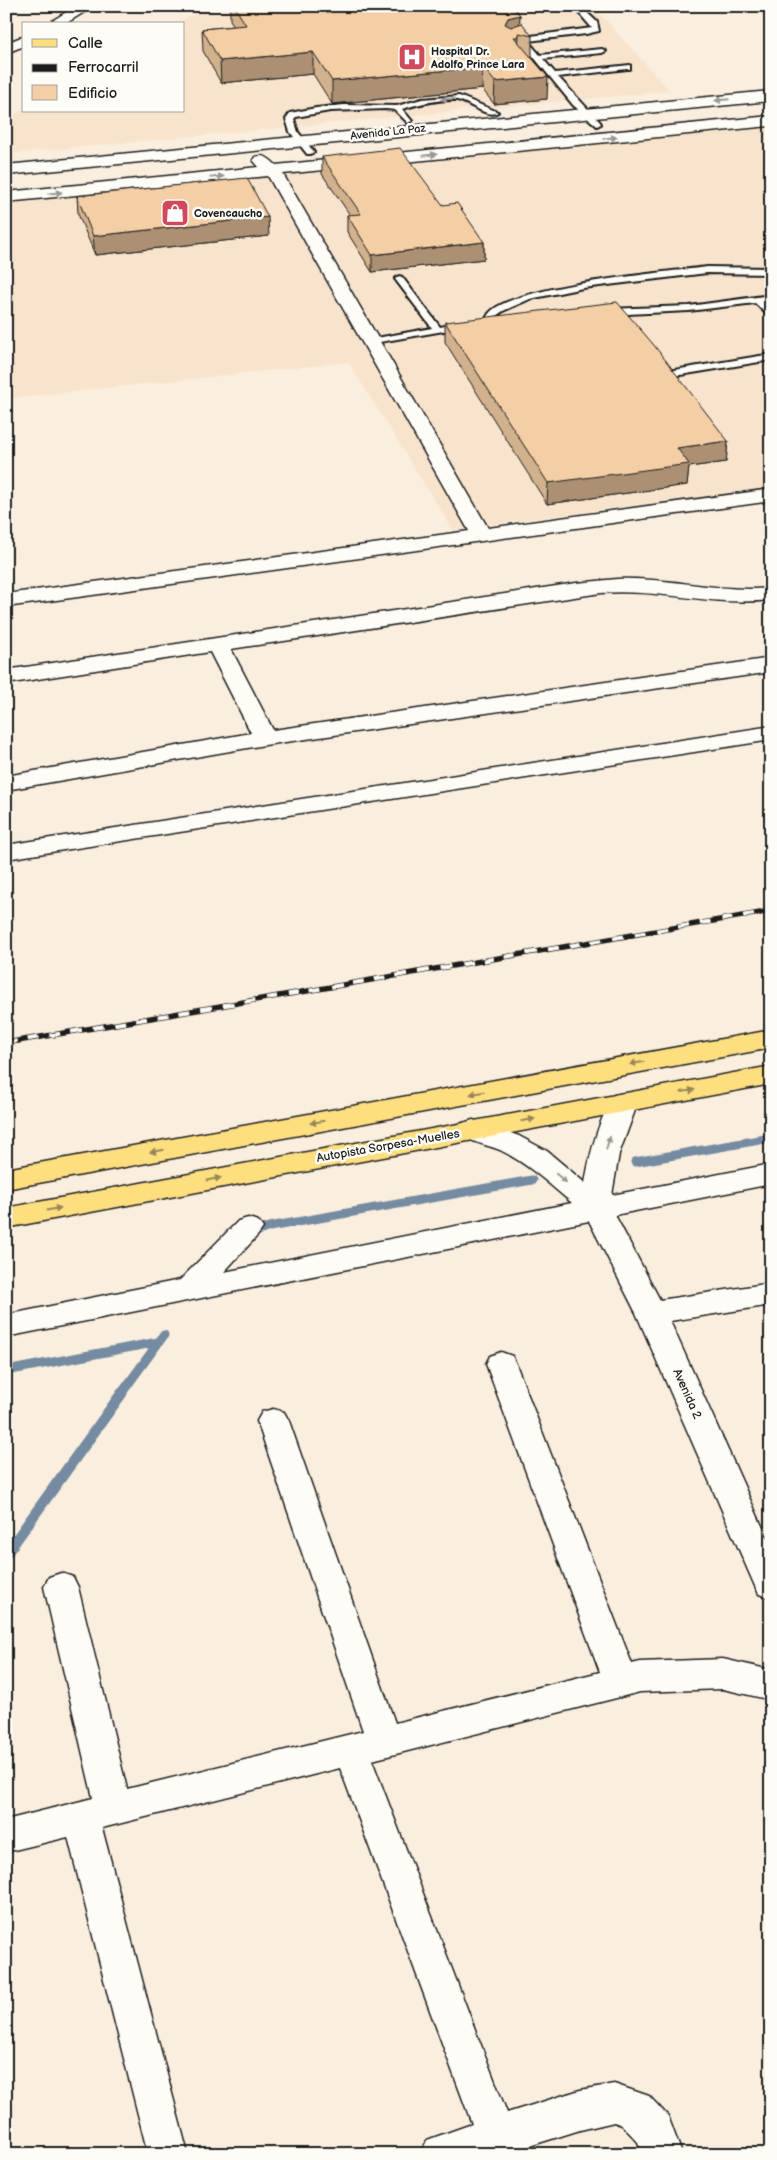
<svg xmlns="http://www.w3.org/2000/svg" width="777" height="2160" viewBox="0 0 777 2160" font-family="'Balsamiq Sans',sans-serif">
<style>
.built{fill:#f8e4cd}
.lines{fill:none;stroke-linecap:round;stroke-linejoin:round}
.stream-far1{stroke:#758ba1;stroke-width:9}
.stream{stroke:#758ba1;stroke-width:11}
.service-casing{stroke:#1c1c1c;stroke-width:4}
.minor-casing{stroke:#1c1c1c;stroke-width:3}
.primary-casing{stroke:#1c1c1c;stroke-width:3}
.service{fill:#fdfcf7;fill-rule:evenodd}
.minor{fill:#fdfcf7;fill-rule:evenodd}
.primary{fill:#fedf80;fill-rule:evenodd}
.rail-casing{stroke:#1c1c1c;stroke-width:5.5}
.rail{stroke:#fdfcf7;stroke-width:4;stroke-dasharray:11;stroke-linecap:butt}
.wall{fill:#d2b18d;stroke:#1c1c1c}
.shaded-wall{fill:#ab9073;stroke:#1c1c1c}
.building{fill:#f4cea4;stroke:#1c1c1c}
.oneway{fill:#989794}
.oneway2{fill:#988753}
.labels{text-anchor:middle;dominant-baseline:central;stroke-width:5;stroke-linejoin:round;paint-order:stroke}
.far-poi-label{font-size:11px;font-weight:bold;fill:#1c1c1c;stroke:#fdfcf7;text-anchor:start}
.far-street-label{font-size:11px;fill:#1c1c1c;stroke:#fdfcf7}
.street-label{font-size:12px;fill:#1c1c1c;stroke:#fdfcf7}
</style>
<rect width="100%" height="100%" fill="#faeede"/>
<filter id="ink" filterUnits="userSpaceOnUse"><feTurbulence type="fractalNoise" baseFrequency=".02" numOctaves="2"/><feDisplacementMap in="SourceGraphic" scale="10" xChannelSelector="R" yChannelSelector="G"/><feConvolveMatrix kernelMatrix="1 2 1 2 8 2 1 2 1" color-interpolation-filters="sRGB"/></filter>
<g filter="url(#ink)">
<!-- built -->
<path class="built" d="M207 6H593L670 91 6 154V119L24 109V111H184V24H176Z
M771 114V487L453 530 348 362 6 399V195Z"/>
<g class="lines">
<!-- stream-far1 -->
<path class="stream-far1" d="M635 1162 771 1138
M251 1234 269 1227 532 1180
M6 1371 158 1342
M121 1394 164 1335"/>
<!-- stream -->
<path class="stream" d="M6 1554 122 1393"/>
<defs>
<path id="service" d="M573 6H580L597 22 599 31 586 34 528 41 540 55 602 49 606 51 602 53 543 59 555 73 630 65V69H627L558 77 600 122 601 124 597 126 573 105 519 39 523 37 592 28Z
M459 96 498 112C488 119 469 102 457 100 439 99 419 104 402 109L412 121 408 123 395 110 386 109 330 111 296 117 294 119 298 132 314 152 310 154H307L290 132 286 119 290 113 316 108 344 105 397 106 422 99Z
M707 267 771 268V274L707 273 583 288 530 299 503 311 496 316 493 324H487L485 322C486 321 487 315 488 315 505 286 670 272 707 267Z
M399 276 402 277 440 327 464 322 469 325 467 327 368 344 366 342 371 339 432 328 395 279Z
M771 295V301L764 302 771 309V318L755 303 689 311 607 315 602 312 607 309 689 306Z
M771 354V360L668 377 663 374 668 371Z"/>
<path id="minor" d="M76 6H94L65 24H47Z
M24 36V46L6 53V43Z
M771 91V101L6 175V165Z
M771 116V126L283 174 488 528 771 489V501L6 607V594L469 531 268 176 6 202V192L259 167 253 160 255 157C265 154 269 159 276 165Z
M617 579C669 577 719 593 771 588V600C713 607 658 588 601 593L231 649 273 730 771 658V672L265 745 6 790V776L251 733 210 652 6 684V670L576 583Z
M771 726V740L6 859V845Z
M624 1093 634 1095 638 1102 619 1154 612 1195 771 1164V1184L615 1215 660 1300 771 1283V1305L670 1321 771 1546V1598L759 1594 754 1584 636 1313 589 1221 6 1337V1315L180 1280 238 1221 248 1218 258 1221 263 1228 258 1235 224 1272 572 1203C549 1184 527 1163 500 1150 486 1144 467 1143 459 1130L463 1123 473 1120 519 1136 547 1151 585 1183C590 1153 598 1121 614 1095Z
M501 1352 512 1356 516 1364 632 1664 640 1662 723 1659 771 1670V1700L723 1689 640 1692 372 1760 507 2113 580 2090 614 2084 649 2096 668 2116 682 2154H642L638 2142 622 2125 614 2122 580 2130 504 2154H421L427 2140 472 2124 340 1768 102 1828 188 2154H148L68 1837 6 1852V1820L93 1798 44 1587 49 1577 61 1573 73 1577 78 1587 127 1789 363 1731 257 1421 262 1412 273 1409 284 1412 289 1421 395 1723 600 1672 486 1364 490 1356Z"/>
<path id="primary" d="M771 1030V1048L6 1189V1169Z
M771 1066V1084L6 1228V1208Z"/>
</defs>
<!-- service casing -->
<use href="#service" class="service-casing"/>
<!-- minor casing -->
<use href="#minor" class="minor-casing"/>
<!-- primary casing -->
<use href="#primary" class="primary-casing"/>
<!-- service -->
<use href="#service" class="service"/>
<!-- minor -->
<use href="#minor" class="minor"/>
<!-- primary -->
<use href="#primary" class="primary"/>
<defs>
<path id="rail" d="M6 1043 771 911"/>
</defs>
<!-- rail casing -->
<use href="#rail" class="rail-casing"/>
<!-- rail -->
<use href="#rail" class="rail"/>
</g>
<!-- wall -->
<path class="wall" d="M230 6H512L520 15 519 24 532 36V57H531L547 99 494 104 482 89 332 104 313 74 221 83 203 51 202 29 234 26 230 20Z
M322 157 443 205 484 242V259L372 272 347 232V215H350L322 174Z
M77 196 269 236 95 255 78 214Z
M445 322 728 441 726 462 689 467 687 485 547 504 445 342Z"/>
<!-- shaded-wall -->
<path class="shaded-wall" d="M520 15 518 54 505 24 508 18Z
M313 52V74L221 83 220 61Z
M483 67 482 89 332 104V81Z
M548 77 547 99 494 104 495 82Z
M268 217 269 236 95 255 93 236Z
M484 242V259L372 272V255Z
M728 441 726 462 689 467 687 485 547 504 548 483 677 448Z"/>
<!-- building -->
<path class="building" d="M234 6H512L520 15 508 18 505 24 511 27 522 23 532 36 519 33 517 37H514L548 77 495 82 483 67 332 81 313 52 220 61 202 29 246 25Z
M400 148 443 205 457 203 484 242 372 255 347 215 361 214 322 157Z
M247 178 268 217 93 236 77 196Z
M617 302 653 344 728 441 677 448 689 464 548 483 445 322Z"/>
<!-- one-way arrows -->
<defs><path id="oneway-solid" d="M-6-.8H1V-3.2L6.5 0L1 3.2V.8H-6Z" transform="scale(1.25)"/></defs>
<g class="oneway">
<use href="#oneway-solid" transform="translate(448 99) rotate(177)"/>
<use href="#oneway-solid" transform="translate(722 100) rotate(175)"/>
<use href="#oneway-solid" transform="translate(610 138) rotate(-6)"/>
<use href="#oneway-solid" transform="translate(430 155) rotate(-6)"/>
<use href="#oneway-solid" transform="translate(217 177) rotate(-6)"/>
<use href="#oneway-solid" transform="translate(55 193) rotate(-6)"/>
<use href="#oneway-solid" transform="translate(608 1143) rotate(-74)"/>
<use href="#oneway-solid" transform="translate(561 1178) rotate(40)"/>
</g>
<g class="oneway2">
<use href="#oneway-solid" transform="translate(637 1063) rotate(170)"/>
<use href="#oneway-solid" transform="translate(688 1091) rotate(-10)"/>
<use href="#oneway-solid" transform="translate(477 1093) rotate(170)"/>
<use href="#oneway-solid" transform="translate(528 1120) rotate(-10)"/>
<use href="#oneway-solid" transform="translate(317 1122) rotate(170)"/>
<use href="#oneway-solid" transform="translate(157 1151) rotate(170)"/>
<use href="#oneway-solid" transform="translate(214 1179) rotate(-11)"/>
<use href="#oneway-solid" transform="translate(54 1209) rotate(-11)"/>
</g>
</g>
<!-- icons -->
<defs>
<symbol id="hospital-square" viewBox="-11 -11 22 22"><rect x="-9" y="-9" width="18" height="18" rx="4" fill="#d1495b" stroke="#fdfcf7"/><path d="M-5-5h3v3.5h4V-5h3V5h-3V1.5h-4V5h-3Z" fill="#fff"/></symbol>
<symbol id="shop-square" viewBox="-11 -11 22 22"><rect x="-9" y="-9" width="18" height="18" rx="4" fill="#d1495b" stroke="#fdfcf7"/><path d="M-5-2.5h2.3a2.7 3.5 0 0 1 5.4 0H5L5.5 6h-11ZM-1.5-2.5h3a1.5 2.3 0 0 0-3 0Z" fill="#fff"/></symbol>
</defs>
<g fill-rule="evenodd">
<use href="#hospital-square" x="396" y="41" width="32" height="32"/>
<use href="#shop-square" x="159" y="197" width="32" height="32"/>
</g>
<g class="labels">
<!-- far-poi labels -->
<g class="far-poi-label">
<text x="431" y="51">Hospital Dr.<tspan x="431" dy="13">Adolfo Prince Lara</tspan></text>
<text x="194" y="213">Covencaucho</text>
</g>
<!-- far-street labels -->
<g class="far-street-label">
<text transform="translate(388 132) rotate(-6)">Avenida La Paz</text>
</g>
<!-- street labels -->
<g class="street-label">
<text transform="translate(388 1146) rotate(-10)">Autopista Sorpesa-Muelles</text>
<text transform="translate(687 1394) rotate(66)">Avenida 2</text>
</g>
</g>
<!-- margin -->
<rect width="777" height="2160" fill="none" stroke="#fdfcf7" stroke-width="25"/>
<rect x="12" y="12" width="752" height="2135" fill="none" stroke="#1c1c1c" stroke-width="2" filter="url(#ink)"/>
<!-- legend -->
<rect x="22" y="22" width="162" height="90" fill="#fdfcf7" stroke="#a3a29f"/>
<rect x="32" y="39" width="25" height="8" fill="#fedf80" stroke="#a3a29f"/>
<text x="68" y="48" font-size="15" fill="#1c1c1c">Calle</text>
<rect x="32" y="64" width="25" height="8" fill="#1c1c1c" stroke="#a3a29f"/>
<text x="68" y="72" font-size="15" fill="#1c1c1c">Ferrocarril</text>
<rect x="32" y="85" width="25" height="15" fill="#f4cea4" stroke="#a3a29f"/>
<text x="68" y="98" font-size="15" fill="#1c1c1c">Edificio</text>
</svg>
